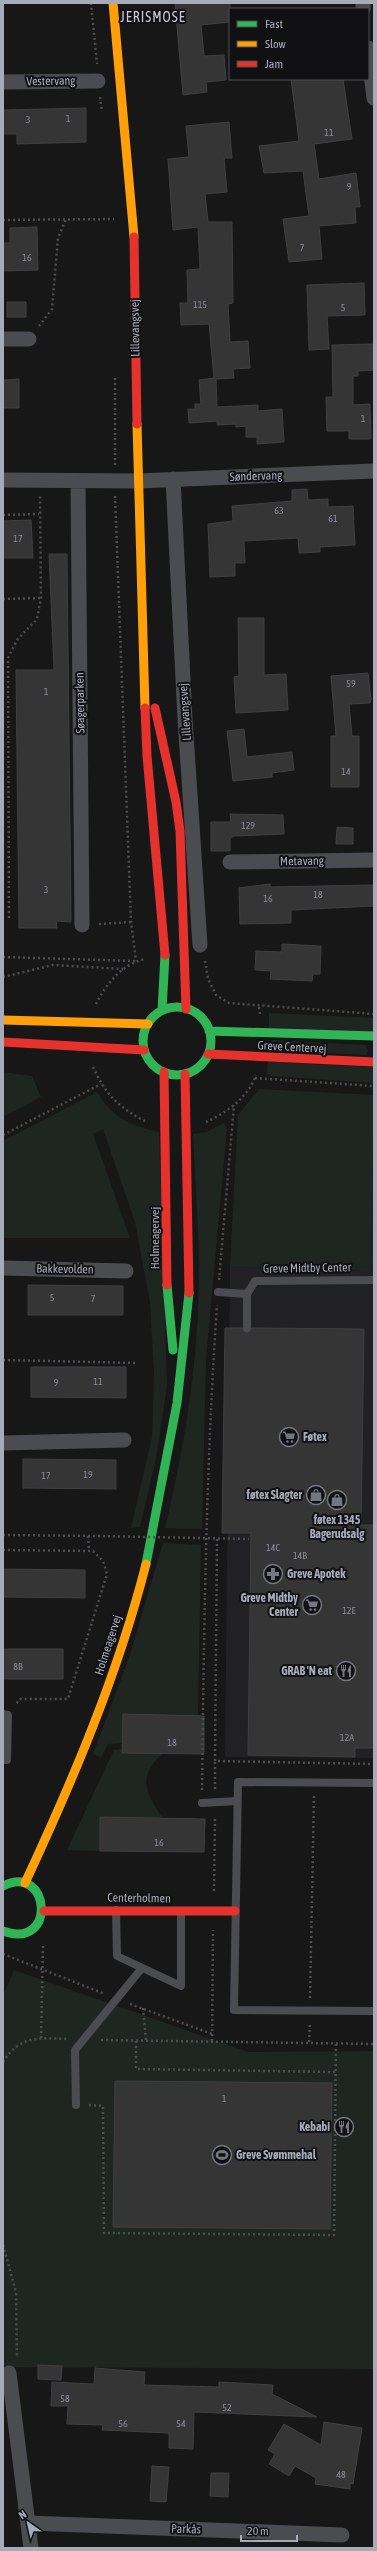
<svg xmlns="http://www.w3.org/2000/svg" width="377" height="2551" viewBox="0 0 377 2551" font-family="'Asap Condensed',sans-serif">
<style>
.built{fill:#212123}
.green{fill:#1f2621}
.building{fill:#353536;stroke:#3f4043}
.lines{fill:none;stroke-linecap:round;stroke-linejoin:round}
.path{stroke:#4d4d52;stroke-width:2.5;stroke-dasharray:2 3;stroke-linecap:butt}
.lane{stroke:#4b4c50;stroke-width:8}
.street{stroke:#4b4c50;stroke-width:15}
.fast{stroke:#30b455;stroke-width:9}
.slow{stroke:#ff9f0a;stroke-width:9}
.jam{stroke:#e5322d;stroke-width:9}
.path-bridge{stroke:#4d4d52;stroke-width:2.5;stroke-dasharray:2 3;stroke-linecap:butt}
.labels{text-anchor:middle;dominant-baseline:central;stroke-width:4;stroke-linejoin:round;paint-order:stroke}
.number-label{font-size:10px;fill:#8a8d98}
.street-label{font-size:12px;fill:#a7aab8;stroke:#111113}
.poi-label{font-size:12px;font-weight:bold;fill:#a7aab8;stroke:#111113;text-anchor:end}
.quarter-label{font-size:14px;letter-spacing:1px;fill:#c9cad4;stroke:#111113}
</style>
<rect width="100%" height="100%" fill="#171717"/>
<!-- built -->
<path class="built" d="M374 1116V1758L225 1757 230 1267 370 1271Z"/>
<!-- green -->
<path class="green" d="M269 1013 374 1018V1032L269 1029Z
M272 1040 365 1045 368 1050 366 1055 274 1050 268 1045Z
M268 1062 374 1067V1083L271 1076 267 1074Z
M3 1072 32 1076 41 1097 3 1117Z
M259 1089 374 1095 370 1271 230 1267 238 1115Z
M97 1092C114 1119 129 1125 159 1132L167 1386 156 1459 140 1527 131 1528 152 1437 154 1372 150 1302 135 1222 103 1129 93 1134 130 1238H3V1141Z
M224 1123 227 1128 206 1359 202 1529 165 1528C186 1442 200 1350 199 1261 198 1219 195 1176 193 1134L206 1132Z
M163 1543 201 1545 198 1716 123 1714V1743L108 1744 101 1758 93 1754 129 1658Z
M122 1749 163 1753C136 1777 146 1794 163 1818L100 1817V1851L67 1850 114 1750Z
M14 1970 248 2052 374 2051V2369L3 2367V1995Z"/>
<!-- building -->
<path class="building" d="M175 3H230V22L201 25 204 56 224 55 226 80 206 82 207 92 183 95Z
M291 79H343L352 139 314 144 319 179 356 173 360 207H355L356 223 319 226 322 259 289 262 283 219 309 216 303 171 264 173 259 146 299 141Z
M86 108V142L17 144V134H3V110Z
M229 122 232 158H224L227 192 205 194 208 222H232L233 303 228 304 230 342 248 341 250 368 233 369 234 378 216 379 217 407 258 405V411L282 409 284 442 257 444V437H246V426L236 427V424L217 425V421L189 423 188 409H195V404H201L199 380 214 378 209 324 181 325 180 303H188L187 270 200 269 198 227 173 230 168 159 189 157 186 126Z
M37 227 38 270 3 271V243H10V228Z
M364 283 365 315 327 316 329 349 309 350 307 285Z
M7 302H26V317H7Z
M374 344V370L358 371V376H353V405L370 404 371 439H349V431H327L326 397H333L332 345Z
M19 379V408H3V380Z
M307 489 308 500 328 499V507L353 506 355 545 320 547V552L299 553 298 538 244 541 245 563H235V576L210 577 208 524 233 521 232 506 292 501V490Z
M31 520 33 558H3V521Z
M49 554H67L71 922 56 921 57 928H19L16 670H54Z
M238 618H264V675L286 674 288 710 236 713 234 677 239 676Z
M368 673 371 699 370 703 349 704 352 736H359V787H331V736H336L331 676Z
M244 729 247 757 292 752 294 770 272 773V777L233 781 227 731Z
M230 814 283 815 284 834 234 836 230 838V851H211V822H231Z
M337 827 353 828V844H336Z
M270 884V887L373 885 374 906 291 910V923L240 924 239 888Z
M282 944 321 946 320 974H313L312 981 270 979 271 971 255 970 256 951 282 952Z
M28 1285 123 1286V1315H28Z
M225 1328H242L247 1333 252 1328 364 1329 361 1525H374V1748H355V1757L248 1755 251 1533H222Z
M31 1367H126V1398L31 1397Z
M23 1459 116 1460V1489L23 1488Z
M3 1569 85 1570V1598L3 1597Z
M3 1649H63V1679H3Z
M123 1714 204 1716V1754L122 1753Z
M100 1817 205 1819 204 1852 100 1851Z
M115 2081 332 2083 330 2229 113 2227Z
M38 2365 62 2366 61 2380 38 2379Z
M95 2368 145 2372 144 2385 219 2387V2382L273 2385 272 2394 317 2417 194 2412 193 2449 169 2448V2433L102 2430 103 2425 67 2424 68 2406H51L52 2382 94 2384Z
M324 2422 362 2428 353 2484 350 2483V2489L315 2484 316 2478 295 2466 289 2476 269 2464 275 2454 268 2450 284 2424 321 2445Z
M152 2466 169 2467 166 2502 150 2501Z
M211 2473H229L228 2497 210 2496Z"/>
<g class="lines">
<!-- path -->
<path class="path" d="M91 3 97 64
M100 97 102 112
M3 220 114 219
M39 326 52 309 58 238 66 219
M115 378V465
M115 496 131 922 136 961
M3 515 39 514
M3 599 41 598
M9 918 8 658 17 640 37 619 41 598 40 496
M99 924 131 922
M3 957 135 961
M205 961 208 979 216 995 229 1003 374 1014
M3 977 53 965 123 969
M96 1004C106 984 122 964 145 959
M259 1007 260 1014
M93 1067C105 1094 120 1109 147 1122
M255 1078 374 1086
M206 1122C226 1113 248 1098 256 1075
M3 1135 101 1084
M219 1280 234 1105
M3 1360 136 1363
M3 1535 98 1536
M88 1536 89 1551
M217 1539 215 1761 374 1764
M3 1550 93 1551 103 1561 107 1574 68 1699H20L15 1705
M215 1789V1761
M202 1790C204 1628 206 1466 217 1305
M214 1891 215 1816
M3 1954 105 1994
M310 1998 314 1795
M130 2004 212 2034
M143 2008 146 2041
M41 2038 43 1946
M101 2040 374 2044
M136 2041V2069L335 2072
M212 2041 213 1930
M309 2042 310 2023
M3 2062C20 2035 39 2038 68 2039
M89 2105 103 2106 104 2233 334 2235 336 2043
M3 2245 16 2292 17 2358"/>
<!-- lane -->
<path class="lane" d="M218 1292 247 1294
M247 1294 255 1281 374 1280
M247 1294V1328
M3 1714 8 1715 7 1760H3
M374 1783 238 1782 234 2010 374 2011
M202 1803 237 1801
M116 1910 117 1956 181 1986V1912
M76 2105 75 2050 142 1968"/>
<!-- street -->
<path class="street" d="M363 3V9
M368 48 374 98
M3 82 98 81
M3 339H29
M173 479 185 719 200 945
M3 480 138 481 374 471
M78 481 82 925
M230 862 374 860
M3 1268 126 1271
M3 1443 124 1440
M9 2373 31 2548
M29 2523 342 2535"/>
<!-- fast -->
<path class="fast" d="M143 1041a34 34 0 1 1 68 0a34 34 0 1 1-68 0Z
M162 1010 165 955
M209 1031 374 1036
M167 1285 173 1350
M146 1564 177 1403 189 1293
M3 1886C50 1862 58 1951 3 1931"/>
<!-- slow -->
<path class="slow" d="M113 3 134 237
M137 424 145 708
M3 1020 148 1024
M25 1883C73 1780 118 1674 146 1564"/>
<!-- jam -->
<path class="jam" d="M134 237 137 424
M145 708 147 756 165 955
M155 708 176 802 180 831 186 1009
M3 1042 144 1050
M208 1054 374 1062
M164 1072 167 1285
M185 1074 189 1293
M44 1911H235"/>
<!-- path-bridge -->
<path class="path-bridge" d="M98 1536 249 1539"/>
</g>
<!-- icons -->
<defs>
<symbol id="supermarket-ring" viewBox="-11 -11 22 22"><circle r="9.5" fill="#111113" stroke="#757780" stroke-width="1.5"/><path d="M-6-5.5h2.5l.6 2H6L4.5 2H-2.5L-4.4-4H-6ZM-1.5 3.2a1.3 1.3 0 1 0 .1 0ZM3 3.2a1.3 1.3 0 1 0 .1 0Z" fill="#757780"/></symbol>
<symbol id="shop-ring" viewBox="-11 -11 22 22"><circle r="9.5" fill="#111113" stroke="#757780" stroke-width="1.5"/><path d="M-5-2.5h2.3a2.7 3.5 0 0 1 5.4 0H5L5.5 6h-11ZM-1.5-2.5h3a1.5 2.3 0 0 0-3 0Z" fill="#757780"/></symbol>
<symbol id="pharmacy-ring" viewBox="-11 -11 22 22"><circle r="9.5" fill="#111113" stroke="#757780" stroke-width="1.5"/><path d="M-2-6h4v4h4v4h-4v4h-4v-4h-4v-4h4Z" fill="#757780"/></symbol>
<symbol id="restaurant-ring" viewBox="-11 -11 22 22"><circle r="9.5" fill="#111113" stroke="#757780" stroke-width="1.5"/><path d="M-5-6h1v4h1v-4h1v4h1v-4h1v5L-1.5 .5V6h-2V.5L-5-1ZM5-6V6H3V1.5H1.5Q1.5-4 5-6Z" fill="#757780"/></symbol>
<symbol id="stadium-ring" viewBox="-11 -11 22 22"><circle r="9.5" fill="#111113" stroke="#757780" stroke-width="1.5"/><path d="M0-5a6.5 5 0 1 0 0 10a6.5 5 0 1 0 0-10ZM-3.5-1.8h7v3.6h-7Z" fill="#757780"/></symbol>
</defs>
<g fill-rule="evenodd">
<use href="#supermarket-ring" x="278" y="1426" width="22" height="22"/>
<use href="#shop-ring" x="305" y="1484" width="22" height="22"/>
<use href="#shop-ring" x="326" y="1489" width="22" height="22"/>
<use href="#pharmacy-ring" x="262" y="1563" width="22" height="22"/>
<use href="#supermarket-ring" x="301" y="1594" width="22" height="22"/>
<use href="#restaurant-ring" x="335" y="1660" width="22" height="22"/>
<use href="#restaurant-ring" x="333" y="2116" width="22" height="22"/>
<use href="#stadium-ring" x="211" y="2144" width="22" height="22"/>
</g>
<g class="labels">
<!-- number labels -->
<g class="number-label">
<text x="68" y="118">1</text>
<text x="28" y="119">3</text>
<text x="329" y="132">11</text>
<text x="349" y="186">9</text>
<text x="302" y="247">7</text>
<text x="27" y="257">16</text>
<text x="200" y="304">115</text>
<text x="343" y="307">5</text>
<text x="363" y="418">1</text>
<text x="279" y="510">63</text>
<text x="333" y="518">61</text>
<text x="18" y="538">17</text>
<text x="351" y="683">59</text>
<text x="46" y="691">1</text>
<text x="346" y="771">14</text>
<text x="248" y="825">129</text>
<text x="46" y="889">3</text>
<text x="318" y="894">18</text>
<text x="268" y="898">16</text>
<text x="52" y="1297">5</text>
<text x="93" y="1298">7</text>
<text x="98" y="1381">11</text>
<text x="56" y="1382">9</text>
<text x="88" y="1474">19</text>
<text x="46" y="1475">17</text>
<text x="273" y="1547">14C</text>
<text x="300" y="1555">14B</text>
<text x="349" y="1610">12E</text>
<text x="18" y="1666">8B</text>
<text x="347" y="1737">12A</text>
<text x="172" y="1742">18</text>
<text x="159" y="1842">16</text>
<text x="224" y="2098">1</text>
<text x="65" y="2398">58</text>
<text x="227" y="2407">52</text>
<text x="123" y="2423">56</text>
<text x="181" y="2423">54</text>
<text x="341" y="2474">48</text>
</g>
<!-- street labels -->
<g class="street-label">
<text transform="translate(51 81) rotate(-1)">Vestervang</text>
<text transform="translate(135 328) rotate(-91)">Lillevangsvej</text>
<text transform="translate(256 476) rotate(-2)">Søndervang</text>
<text transform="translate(80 703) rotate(-91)">Søagerparken</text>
<text transform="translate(185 712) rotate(-94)">Lillevangsvej</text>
<text transform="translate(302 861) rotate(-1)">Metavang</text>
<text transform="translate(292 1047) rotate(3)">Greve Centervej</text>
<text transform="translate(155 1238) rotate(-90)">Holmeagervej</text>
<text transform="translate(307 1268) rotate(-1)">Greve Midtby Center</text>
<text transform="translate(65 1269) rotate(1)">Bakkevolden</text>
<text transform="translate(108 1645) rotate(-72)">Holmeagervej</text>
<text transform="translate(139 1898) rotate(1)">Centerholmen</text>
<text transform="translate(186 2529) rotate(2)">Parkås</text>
</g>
<!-- poi labels -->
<g class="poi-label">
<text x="303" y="1437" text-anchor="start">Føtex</text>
<text x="302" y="1495">føtex Slagter</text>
<text x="337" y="1520" text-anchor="middle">føtex 1345<tspan x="337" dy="14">Bagerudsalg</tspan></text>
<text x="287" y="1574" text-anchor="start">Greve Apotek</text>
<text x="298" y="1598">Greve Midtby<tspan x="298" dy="14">Center</tspan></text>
<text x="332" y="1671">GRAB 'N eat</text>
<text x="330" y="2127">Kebabi</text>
<text x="236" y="2155" text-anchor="start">Greve Svømmehal</text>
</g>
<!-- quarter labels -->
<g class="quarter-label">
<text x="153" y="17">JERISMOSE</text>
</g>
</g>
<!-- border -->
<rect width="377" height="2551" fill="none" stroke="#a7aab8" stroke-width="8"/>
<!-- legend -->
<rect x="229" y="8" width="140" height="72" fill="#111113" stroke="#4d4e55"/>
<rect x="237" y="21" width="20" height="6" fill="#30b455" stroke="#4d4e55"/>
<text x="265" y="28" font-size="12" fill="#a7aab8">Fast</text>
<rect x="237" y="41" width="20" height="6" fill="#ff9f0a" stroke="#4d4e55"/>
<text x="265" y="48" font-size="12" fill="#a7aab8">Slow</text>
<rect x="237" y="61" width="20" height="6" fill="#e5322d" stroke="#4d4e55"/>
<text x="265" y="68" font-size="12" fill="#a7aab8">Jam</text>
<!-- north arrow -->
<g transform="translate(28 2523) rotate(326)" stroke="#111113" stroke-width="3" paint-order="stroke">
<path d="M0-3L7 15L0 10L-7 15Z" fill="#a7aab8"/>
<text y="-6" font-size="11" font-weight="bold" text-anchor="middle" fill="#a7aab8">N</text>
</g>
<!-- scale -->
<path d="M241 2535v6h56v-6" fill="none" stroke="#a7aab8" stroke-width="2"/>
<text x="247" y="2535" font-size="12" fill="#a7aab8" stroke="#111113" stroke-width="3" paint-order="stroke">20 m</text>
</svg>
